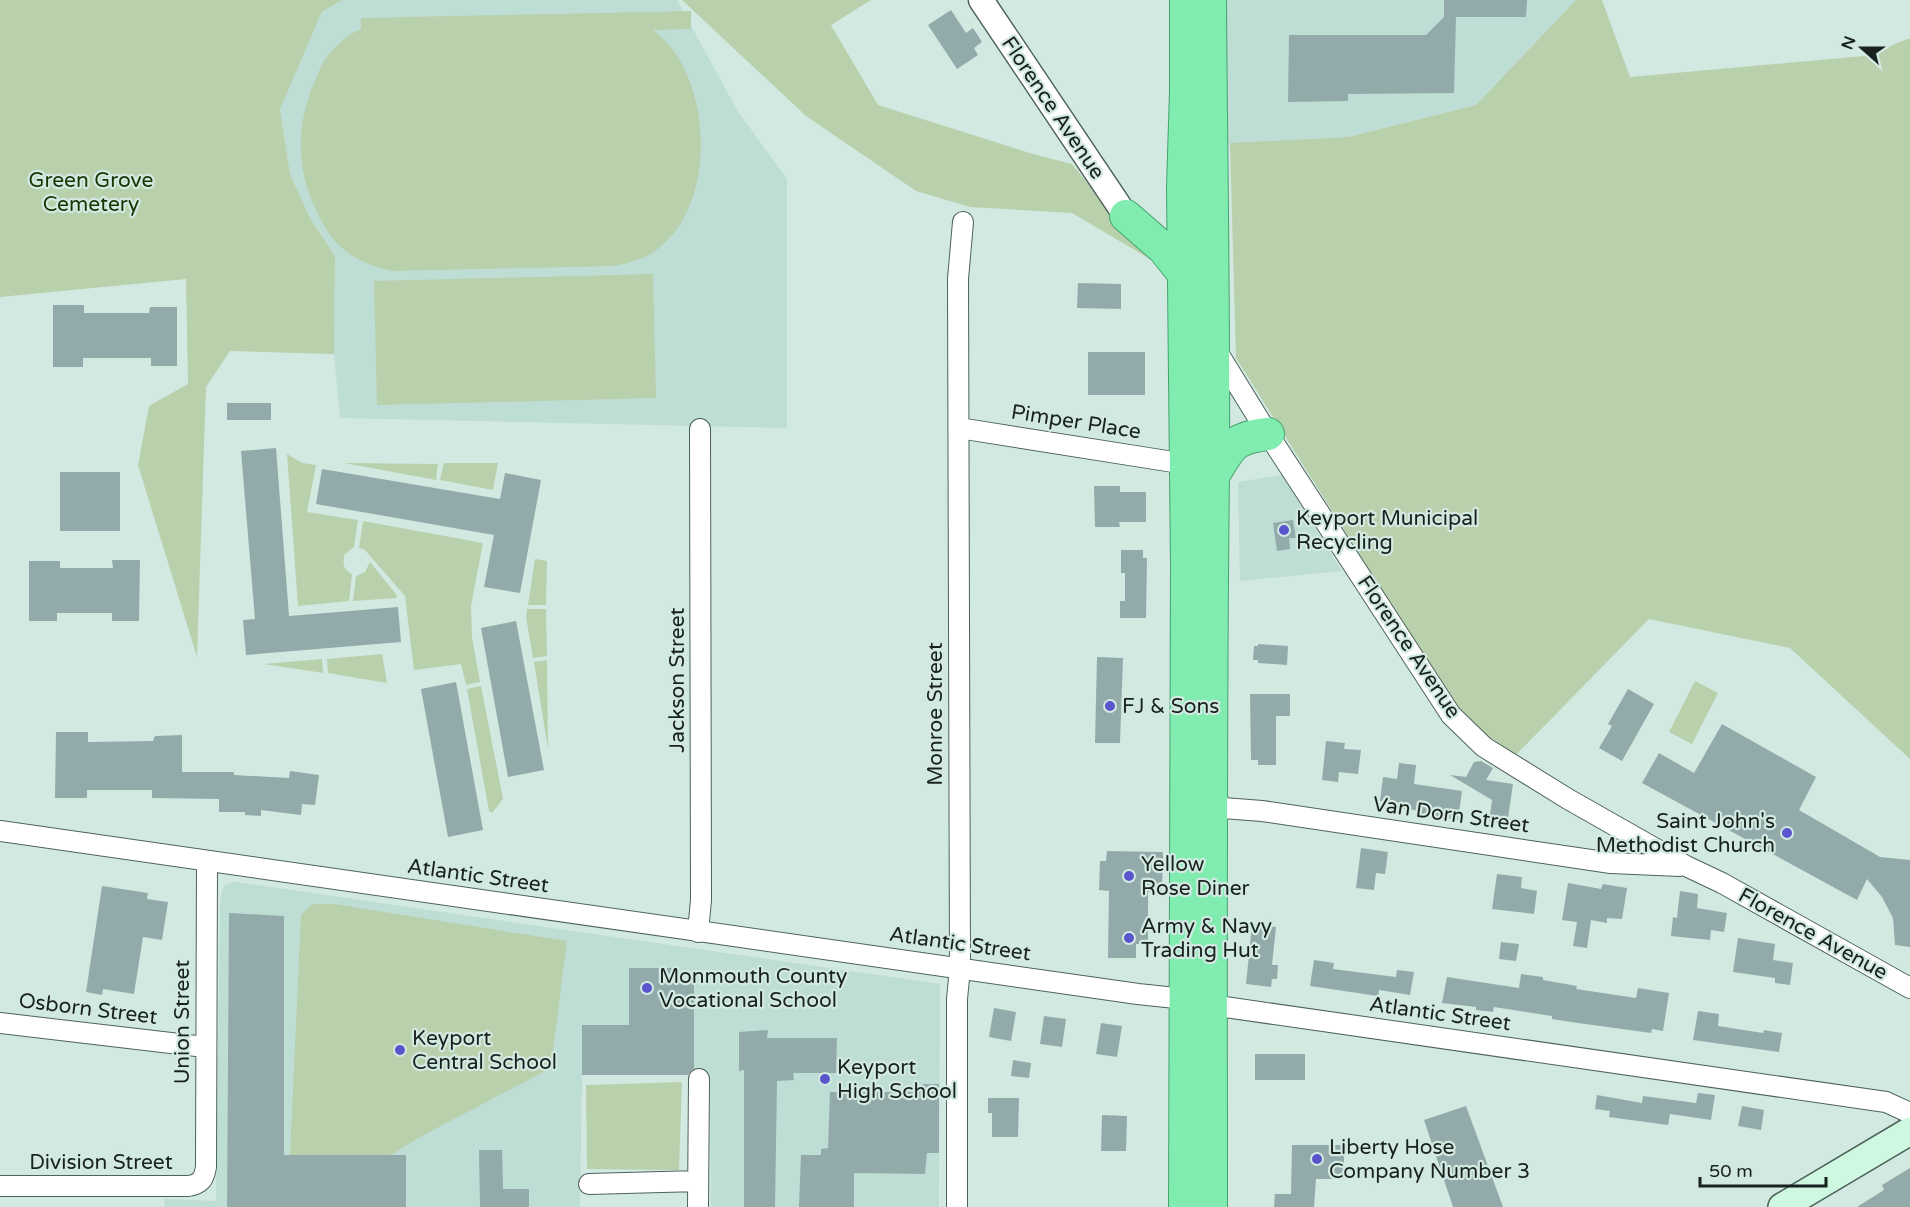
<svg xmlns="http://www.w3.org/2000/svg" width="1910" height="1207" viewBox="0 0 1910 1207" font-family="'Varela Round',sans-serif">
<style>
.built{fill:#beddd4}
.green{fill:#b9d0ad}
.building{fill:#93aaaa}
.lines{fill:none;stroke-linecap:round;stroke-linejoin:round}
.minor-casing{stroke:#4e625c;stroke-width:22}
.tertiary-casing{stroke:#4e625c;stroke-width:27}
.secondary-casing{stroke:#4e625c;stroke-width:30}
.trunk-casing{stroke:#47a26f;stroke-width:34}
.minor{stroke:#fff;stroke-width:20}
.tertiary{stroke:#fff;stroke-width:24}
.secondary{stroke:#cff8e1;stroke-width:27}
.trunk{stroke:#80ecaf;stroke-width:32}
.poi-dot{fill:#5855cd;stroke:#d2e9e2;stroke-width:2}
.labels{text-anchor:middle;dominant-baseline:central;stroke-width:4.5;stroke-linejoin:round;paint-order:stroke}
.street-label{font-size:21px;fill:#18211e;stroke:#d2e9e2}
.park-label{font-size:21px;fill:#173500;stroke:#d2e9e2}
.poi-label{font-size:21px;fill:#18211e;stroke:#d2e9e2;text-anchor:start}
</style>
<rect width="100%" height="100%" fill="#d2e9e2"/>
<!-- built -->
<path class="built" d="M342 0H677L737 110 787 179V428L340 418 334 354 335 256 310 218 290 174 280 108 322 12Z
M1227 0H1576L1476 105 1348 137 1226 144Z
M1282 475 1342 571 1240 581 1238 482Z
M236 882 940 984 939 1207H711L710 1073 582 1075 580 1207H164L165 1199 216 1201 220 902 223 887 229 883Z"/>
<!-- green -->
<path class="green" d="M0 0H342L322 12 280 109 290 174 310 218 335 256 334 354 230 351 206 387 197 657 138 465 149 406 188 384 186 279 0 297Z
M682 0H871L831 25 878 105 1033 154 1072 164 1150 259 1072 213 970 207 916 191 806 116Z
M1576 0H1602L1630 77 1864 56 1910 38V759L1790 648 1649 619 1507 764 1479 745 1236 358 1230 143 1348 137 1476 105Z
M691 11V29L653 30C713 73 718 202 660 247 647 258 631 263 614 266L395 271C376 268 357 261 342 248 330 238 323 224 316 210 295 166 296 123 316 78 319 72 322 63 326 58 334 47 348 34 361 29V18Z
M653 274 656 398 377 405 374 281Z
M287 454 302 463 316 465 307 512 358 520 354 547 344 555C343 565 343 569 352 574L349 601 298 606Z
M344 463 438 464 436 480Z
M444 463H498L493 490 440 480Z
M363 521 483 543 471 606 472 637 480 682 466 685 461 664 414 670 405 596 364 549 359 548Z
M535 559 547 561 546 605H528Z
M370 562 396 594 397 598 353 601 356 576 365 572Z
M527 609H546L547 656 533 658 526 617Z
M382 654 387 683 328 673 327 659Z
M322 659 323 673 264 664Z
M547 660 548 749 534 662Z
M1695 681 1718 693 1692 744 1669 732Z
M481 686 503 799 492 813 489 811 467 689Z
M314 904H334L567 941 551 1068 420 1137 391 1155H290L301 915 309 907Z
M682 1082 679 1170 587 1169 586 1085Z"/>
<!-- building -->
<path class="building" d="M1444 0H1527L1526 17H1456L1454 93 1348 94V101L1288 102 1289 35H1426L1444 17Z
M951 10 966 33 973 28 982 42 974 48 978 55 957 69 928 25Z
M1078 283 1121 284V309L1077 308Z
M53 305H84V313H149L150 307H177V366H151V358H83V367H53Z
M1088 352H1145V395H1088Z
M227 403H271V420H227Z
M276 448 289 616 398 607 401 642 246 655 243 620 255 619 241 451Z
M322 469 500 499 505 473 541 480 520 593 484 587 494 535 316 504Z
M60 472H120V531H60Z
M1094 486H1120V492H1146V522H1119L1120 527H1095Z
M1293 520 1296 538H1289L1290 549 1277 551 1273 523Z
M1121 550H1143V558H1147L1146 618H1120V601H1125V573H1121Z
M112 560H140L139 621H112V613H57V621H29V561H60V568H113Z
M516 621 544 770 508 777 481 628Z
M1258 644 1288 646 1287 665 1258 663V660H1253L1254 646H1258Z
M1097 657 1123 658 1120 743H1095Z
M456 682 483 830 448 837 421 689Z
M1628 689 1654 704 1622 761 1599 748 1612 726 1608 724Z
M1250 694H1290V716H1276V765H1258V760H1251Z
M1722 724 1816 777 1799 810 1880 857 1910 860V947L1895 945 1893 918 1882 897 1867 879 1857 900 1642 783 1659 753 1694 773Z
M56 732H88V742L153 741 155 736 182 735V772H234V775L289 778 290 771 319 775 315 805 302 804 301 815 261 810V816L245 815V812H219V799L152 798V790H87V798H55Z
M1326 741 1345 743 1344 749 1361 750 1358 774 1339 772 1338 782 1322 780Z
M1481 761 1493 768 1486 780 1513 784 1507 825 1489 822 1492 800 1450 775 1466 777 1474 762Z
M1399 763 1416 765 1414 784 1462 791 1458 820 1421 815 1422 811 1398 808V803L1380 801 1383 777 1397 779Z
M1361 848 1388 852 1385 874 1376 873 1374 890 1356 888Z
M1107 851 1163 852 1162 892H1148V944H1136V958H1108L1109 891 1099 890 1100 861H1106Z
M1497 874 1522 877 1521 888 1537 891 1534 914 1492 909Z
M1568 883 1601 889 1603 884 1627 888 1622 919 1607 918V923L1591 920 1587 948 1573 946 1577 922 1562 920Z
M102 886 148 893 147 899 168 902 162 940 143 937 134 994 103 989 102 995 86 992Z
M1680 891 1698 894 1697 908 1727 913 1724 932 1711 930 1710 940 1671 936 1673 917 1677 918Z
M229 913 284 916V1155H406V1207H227Z
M1252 925 1276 927 1272 965H1278L1277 979H1272L1271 987 1246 984Z
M1738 938 1775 944 1773 960 1793 963 1790 985 1775 983V978L1733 972Z
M1501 942 1519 944 1516 961 1499 959Z
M1314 960 1334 963 1333 969 1396 977 1397 970 1414 972 1410 995 1379 990 1378 996 1310 986Z
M629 968H675V982H694V1068L688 1075H582V1025H629Z
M1521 974 1543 977V980L1577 986 1576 989 1636 998 1638 988 1669 993 1663 1031 1652 1029 1651 1033 1571 1022 1552 1019V1016L1494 1007 1493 1012 1476 1010V1007L1442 1003 1447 977 1519 988Z
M994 1008 1016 1012 1011 1041 989 1037Z
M1698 1011 1719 1014 1718 1026 1763 1033 1764 1030 1782 1033 1779 1052 1693 1040Z
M1044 1016 1066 1019 1062 1047 1040 1044Z
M1101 1023 1122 1026 1117 1057 1096 1054Z
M768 1030 767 1038H837L836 1073H793L794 1080 777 1081 775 1207H744V1070L739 1071V1032Z
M1255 1054H1305V1080H1255Z
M1013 1060 1031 1063 1029 1078 1011 1076Z
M923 1084H939V1153H927L925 1174 854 1173V1207H799L801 1155H821V1149L828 1148 830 1092H916Z
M1698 1093 1715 1095 1711 1120 1670 1114 1668 1125 1609 1117 1610 1111 1595 1109 1597 1095 1642 1103 1643 1096 1696 1103Z
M988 1098H1019L1018 1137H992V1113H988Z
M1466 1106 1503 1207H1453L1424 1120Z
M1742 1106 1764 1110 1761 1130 1738 1126Z
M1102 1115 1127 1116 1126 1151H1101Z
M1292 1145H1344V1179H1316L1314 1207H1274L1275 1194H1291Z
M479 1150H502L503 1189H529V1207H480Z
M1910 1168V1207H1857L1884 1190 1882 1185Z"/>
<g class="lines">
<defs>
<path id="minor" d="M1215 348 1268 434 1451 715 1484 747 1568 799 1686 866 1722 883 1910 988
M959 428 1186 464
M1210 807 1262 811 1611 863 1680 866
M0 831 1138 994 1185 999 1211 1005 1886 1102 1910 1113
M698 932 701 900 700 429
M0 1023 205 1047
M589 1184 698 1181
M0 1186H188C201 1184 204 1179 206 1167L207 862
M698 1207 699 1079
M957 1207V999L960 968 958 279 963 222"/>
<path id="tertiary" d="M981 0 1126 216"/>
<path id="secondary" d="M1782 1207 1910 1131"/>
<path id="trunk" d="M1210 0C1211 158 1214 315 1213 473 1210 718 1211 962 1211 1207
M1126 216 1164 249 1183 273
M1213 476C1231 447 1231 438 1268 434
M1185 1207 1187 565 1183 188 1186 90V0"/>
</defs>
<!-- minor casing -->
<use href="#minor" class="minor-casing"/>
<!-- tertiary casing -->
<use href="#tertiary" class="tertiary-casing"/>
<!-- secondary casing -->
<use href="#secondary" class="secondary-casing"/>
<!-- trunk casing -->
<use href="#trunk" class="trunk-casing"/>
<!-- minor -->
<use href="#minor" class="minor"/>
<!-- tertiary -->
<use href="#tertiary" class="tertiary"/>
<!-- secondary -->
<use href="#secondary" class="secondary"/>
<!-- trunk -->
<use href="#trunk" class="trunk"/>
</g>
<!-- markers -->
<g class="poi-dot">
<circle cx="1284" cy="530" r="6"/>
<circle cx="1110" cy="706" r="6"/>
<circle cx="1787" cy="833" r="6"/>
<circle cx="1129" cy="876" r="6"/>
<circle cx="1129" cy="938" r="6"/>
<circle cx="647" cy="988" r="6"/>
<circle cx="400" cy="1050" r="6"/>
<circle cx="825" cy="1079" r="6"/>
<circle cx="1317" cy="1159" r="6"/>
</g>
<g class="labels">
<!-- street labels -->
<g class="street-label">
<text transform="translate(1053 108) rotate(56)">Florence Avenue</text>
<text transform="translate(1076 422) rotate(9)">Pimper Place</text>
<text transform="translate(1409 647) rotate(56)">Florence Avenue</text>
<text transform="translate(677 680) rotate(-90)">Jackson Street</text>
<text transform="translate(935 714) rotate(-90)">Monroe Street</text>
<text transform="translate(1451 815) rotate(8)">Van Dorn Street</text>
<text transform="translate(478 876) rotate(8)">Atlantic Street</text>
<text transform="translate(1813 934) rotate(29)">Florence Avenue</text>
<text transform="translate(960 944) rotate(8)">Atlantic Street</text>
<text transform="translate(88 1009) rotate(7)">Osborn Street</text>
<text transform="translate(1440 1014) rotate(8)">Atlantic Street</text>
<text transform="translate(182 1022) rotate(-90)">Union Street</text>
<text x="101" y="1162">Division Street</text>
</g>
<!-- park labels -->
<g class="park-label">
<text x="91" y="180">Green Grove<tspan x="91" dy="24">Cemetery</tspan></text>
</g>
<!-- poi labels -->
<g class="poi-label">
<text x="1296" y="518">Keyport Municipal<tspan x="1296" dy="24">Recycling</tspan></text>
<text x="1122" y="706">FJ &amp; Sons</text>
<text x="1775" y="821" text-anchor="end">Saint John's<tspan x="1775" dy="24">Methodist Church</tspan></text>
<text x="1141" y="864">Yellow<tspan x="1141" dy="24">Rose Diner</tspan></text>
<text x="1141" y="926">Army &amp; Navy<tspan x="1141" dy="24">Trading Hut</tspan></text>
<text x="659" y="976">Monmouth County<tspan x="659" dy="24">Vocational School</tspan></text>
<text x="412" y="1038">Keyport<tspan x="412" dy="24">Central School</tspan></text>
<text x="837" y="1067">Keyport<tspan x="837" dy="24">High School</tspan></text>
<text x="1329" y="1147">Liberty Hose<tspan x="1329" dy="24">Company Number 3</tspan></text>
</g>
</g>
<!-- north arrow -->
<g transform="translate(1862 48) rotate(291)" stroke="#d2e9e2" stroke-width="4.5" paint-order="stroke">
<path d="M0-4.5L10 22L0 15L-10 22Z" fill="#18211e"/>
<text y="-9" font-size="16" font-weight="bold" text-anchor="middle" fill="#18211e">N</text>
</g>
<!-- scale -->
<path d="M1700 1177v9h126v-9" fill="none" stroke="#18211e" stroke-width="3"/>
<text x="1709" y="1177" font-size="18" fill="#18211e" stroke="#d2e9e2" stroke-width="4.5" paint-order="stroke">50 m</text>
</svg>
